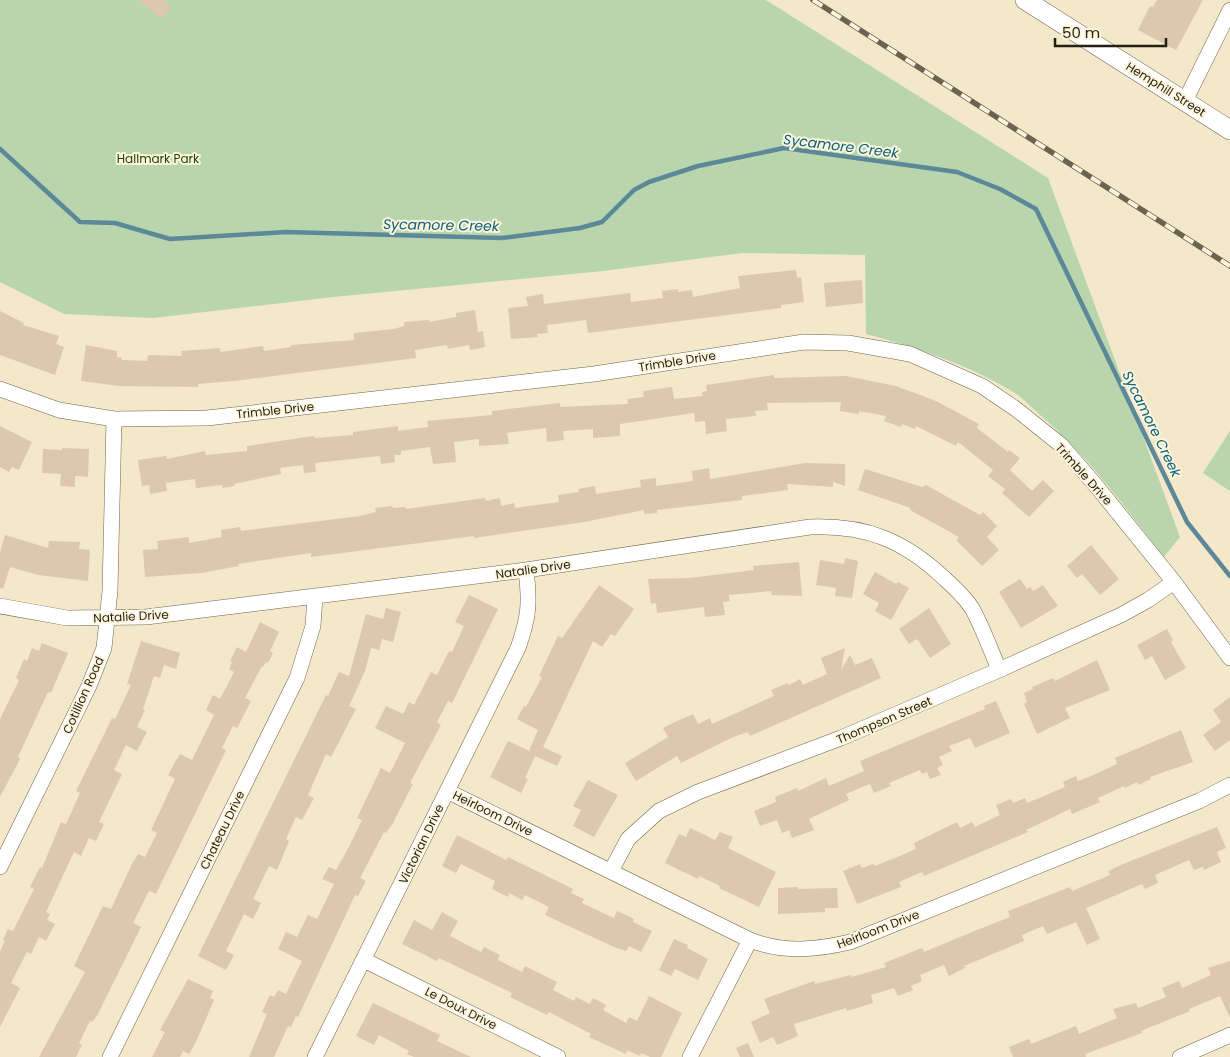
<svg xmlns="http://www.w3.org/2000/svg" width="1230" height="1057" viewBox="0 0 1230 1057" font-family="Poppins,sans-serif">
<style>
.green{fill:#b8d5ae}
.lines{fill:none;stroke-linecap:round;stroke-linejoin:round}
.stream{stroke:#5c8898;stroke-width:4.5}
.building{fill:#ddc8ad}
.minor-casing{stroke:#6d6448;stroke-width:16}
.tertiary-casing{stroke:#6d6448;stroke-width:20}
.minor{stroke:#fff;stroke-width:15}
.tertiary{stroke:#fff;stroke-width:19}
.rail-casing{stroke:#696350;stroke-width:5.5}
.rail{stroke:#fef5dc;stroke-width:4;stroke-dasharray:11;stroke-linecap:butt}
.labels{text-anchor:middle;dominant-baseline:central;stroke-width:4;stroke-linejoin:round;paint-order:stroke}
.street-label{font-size:12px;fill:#231f13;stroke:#fef5dc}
.park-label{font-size:12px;fill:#1a4701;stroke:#fef5dc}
.water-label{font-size:14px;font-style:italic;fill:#09617d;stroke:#fef5dc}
</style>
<rect width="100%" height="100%" fill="#f3e8c9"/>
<!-- green -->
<path class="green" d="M0 0H766L1048 178 1180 537 1164 557C1125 507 1088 456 1039 414 1030 406 1021 396 1010 390 966 364 915 347 866 334L865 255 742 253 603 271 333 297 153 318 64 314 0 282Z
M1230 431V491L1203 473Z"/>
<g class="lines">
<!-- stream -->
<path class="stream" d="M0 149 80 222 115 223 170 239 286 232 502 238 580 228 602 222 634 190 649 182 698 166 784 148 957 172 1000 189 1036 209 1187 522 1230 576"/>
</g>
<!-- building -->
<path class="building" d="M139 0H163L171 7 161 19Z
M1157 0H1203L1176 50 1138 30 1150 6 1153 7Z
M796 270 797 278 801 277 804 302 781 305V308L588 333 586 320 547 325 548 333 537 334 538 337 511 339 508 308 528 306 526 297 543 294 544 304 630 293 631 302 663 298 662 291 678 289V292L692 290 693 297 740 288 738 276Z
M862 280 863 303 826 307 824 283Z
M475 310 478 332 483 331 485 347 470 350 469 345 448 349 447 345 415 350 416 358 234 381 198 384V387L119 386 81 381 86 345 117 351V357L122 358V360L147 361 148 355 182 356 181 351 220 348V352L263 346 264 351 291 347V345L354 340V333L394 329 404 326V322L429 320V322L456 317V313Z
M0 311 24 323 23 325 59 336 56 344 64 347 55 375 0 355Z
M774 375V378L846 376 896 386 936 401 979 424 977 428 1008 452 1009 450 1020 458 1010 470 1032 491 1043 480 1054 491 1029 517 1002 493 1005 489 988 476 993 470 958 442 956 446 916 426 915 429 902 424 901 427 884 421 886 416 859 411V414L840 411 841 402 767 403 768 410 755 411 756 416 726 419 727 431 706 434 705 421 695 422 694 413 620 424V436L593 438V429L563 431 564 440 547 442 546 428 507 433 509 444 479 446V439L454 442 456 462 433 464 430 447 401 451V455H394L395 462 381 464 380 456 315 463 316 472 304 473 303 465 280 468 281 474 234 484 235 486 222 488V485L196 488 195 479 166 483 167 491 150 494 149 485 142 486 138 460 166 456 167 459 205 451 206 455 247 451V446L306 437 314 436 315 438 353 435V432L398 426V431L428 427 427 421 492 415V411L560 403V407L628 404 627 399 644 397 643 391 672 387 674 399 703 396 702 392 707 391 706 385Z
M0 426 32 442 19 470 12 467 9 472 0 467Z
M62 448 89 449 88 477 75 476V487L60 486 61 474 42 473 43 449 62 450Z
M805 463 845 464V486L833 482V487L787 484 788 490 742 496V500L657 510V513L644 514V510L584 522 474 538V536L311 557V553L238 564 239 566 201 573 145 577 143 550 158 549 157 541 189 537V543L222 537 221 530 240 527 241 531 360 516 376 512 375 508 392 506 393 508 406 507V509L485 498 486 501 500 498 501 506 514 503 515 508 559 502 558 495 579 492 578 489 595 486 596 494 641 487 640 480 656 478V486L693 481 692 471 709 468 710 479Z
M865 469 922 487 926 485 980 515 983 512 997 526 987 537 999 550 982 566 956 540 959 537 910 510 911 508 858 490Z
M5 535 48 548 49 541 80 542 79 549 90 550 88 581 38 575 10 567 3 589 0 588V552Z
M1091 545 1119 579 1100 595 1082 574 1077 578 1067 566Z
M845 558 858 561 852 598 835 596 836 588 816 585 820 560 844 564Z
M799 562 802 596 772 595 771 591 729 595 730 601 723 602 725 615 705 617 704 607 657 613 656 603 651 604 648 579 690 578 754 570 753 566Z
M875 572 896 584 898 582 909 588 891 620 875 611 879 603 863 594Z
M1020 579 1027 589 1030 587 1033 591 1043 585 1058 606 1021 628 999 592Z
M599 585 634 609 615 636 611 634 602 647 593 641 543 747 562 756 557 766 535 756 525 778 528 779 521 793 490 777 508 741 529 751 538 730 517 719 524 706 526 707 542 677 539 676 558 636 562 638Z
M469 595 498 609 452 703 448 701 437 722 441 725 410 783 413 784 393 823 386 833 384 832 360 878 366 881 358 896 355 895 298 1017 296 1016 291 1027 288 1026 274 1057H249L267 1014 262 1012 270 995 274 997 278 990 286 994 302 961 278 949 286 932 297 937 308 915 317 919 334 884 322 879 329 867 336 870 350 845 362 820 357 818 381 768 390 773 405 743 375 728 386 706 403 714 409 702 414 705 431 672 437 675 449 651 452 652 464 626 455 622Z
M386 608 401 612 393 642 382 639 379 650 371 648 365 671 349 706 356 709 331 757 326 754 308 795 314 798 302 820 296 817 286 839 289 841 277 870 269 866 253 899 261 903 253 919 244 914 226 951 234 955 226 970 198 956 326 695 328 696 339 672 349 676 366 614 383 619Z
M929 608 951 644 930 658 917 639 909 644 899 629Z
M260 622 279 632 270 651 273 653 268 663 266 662 263 667 262 666 245 698 251 701 237 728 233 726 222 748 226 750 156 894 149 891 133 923 141 927 97 1016 92 1022 90 1021 79 1043 82 1045 76 1057H39L85 972 74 966 103 906 111 909 132 864 138 854 145 857 157 833 151 830 175 779 168 775 175 762 180 754 192 760 214 715 206 710 213 695 220 699 234 672 229 669 232 662 230 661 237 647 246 652Z
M1167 629 1173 640 1171 642 1186 668 1165 680 1152 656 1145 660 1137 645Z
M141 641 180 653 176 669 164 665 160 678 154 676 143 709 145 710 137 727 147 732 137 751 126 745 114 770 122 774 99 822 104 824 96 841 89 838 81 856 74 852 46 912 50 914 47 920 55 924 46 941 39 937 31 954 27 952 11 983 20 988 0 1027V951L5 941 3 940 8 929 13 931 34 889 30 887 40 867 42 868 61 822 66 824 80 793 76 791 112 718 115 719 131 685 127 684Z
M42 643 68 653 51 693 48 692 18 757 20 759 0 797V719L19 680 16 678 24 659 27 661 32 648 39 651Z
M845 648 841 670 850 655 855 665 872 658 881 678 750 736 748 732 733 737 681 763 677 756 636 781 625 763 668 737 663 728 677 721 693 714 698 724 710 718 712 724 774 696 771 690 788 683 789 685 800 679 803 685 827 674 821 658Z
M1097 660 1110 690 1065 708 1070 718 1037 734 1024 704 1027 702 1024 693 1033 689 1032 687 1053 678 1055 681Z
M1230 697V740L1215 751 1203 735 1221 722 1213 710Z
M996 701 1010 733 975 748 970 738 949 746 952 751 939 757 943 765 937 768 941 775 930 779 927 772 922 774 920 770 889 783 891 786 874 793 870 784 846 794 849 800 809 819 814 830 792 838 789 830 782 833 777 820 760 826 754 811 776 802 775 797 797 788 798 791 826 778 829 786 864 771 860 761 985 709 984 706Z
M1181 730 1193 762 1150 777 1151 779 1138 785 1137 782 1125 788 1124 786 1098 798 1100 802 1072 814 1070 809 1026 830 1028 832 924 876 922 872 899 882 901 887 857 904 843 871 860 864 862 868 873 864 875 866 900 856 916 849 914 843 957 822 960 828 972 822 975 827 1000 815 996 805 1011 799 1013 803 1025 798 1027 803 1065 787 1063 782 1076 776 1078 781 1089 777 1117 764 1115 758Z
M588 780 618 795 594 837 573 826 581 810 573 806Z
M1217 827 1226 848 1217 852 1221 862 1204 870 1203 867 1194 870 1189 860 1155 875 1158 883 1145 889 1142 884 1086 908 1100 939 1087 945 1076 922 1047 934 1043 926 1022 935 1024 941 964 966 965 968 949 976 944 965 920 975 922 981 911 986 913 990 898 996 894 988 871 995 873 1003 847 1011 846 1008 794 1024 798 1036 777 1045 773 1037 760 1043 751 1022 770 1013 764 999 814 981 815 984 851 975 852 977 886 967 884 963 922 948 924 952 972 932 1010 917 1008 911 1070 887 1072 891 1110 875 1108 871 1123 864Z
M690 828 715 840 720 832 733 837 728 848 776 872 759 907 719 888 720 886 699 876 698 879 665 863 679 834 686 837Z
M457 835 506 860 508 857 573 889 571 893 584 899 582 903 614 918 617 911 634 919 633 922 652 931 641 952 629 946 626 951 614 947 545 915 549 907 525 895 522 900 509 893 508 897 492 889 495 881 461 864 456 873 442 866Z
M798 887V889L837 888 838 908H825V912L778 914V888Z
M442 912 458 921 450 936 481 952 484 947 500 955 498 960 522 972 525 966 557 982 553 990 574 1001 576 997 590 1004 593 998 606 1005 603 1010 626 1023 629 1017 637 1021 649 996 682 1013 661 1057H650L641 1053 640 1056 627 1050 626 1054 589 1037 591 1034 549 1012 547 1015 510 997 512 993 439 958 437 961 402 944 414 920 432 930Z
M674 939 688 945 687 948 708 959 698 980 675 969 671 976 659 970Z
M1230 961V1018L1220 996 1189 1009 1190 1011 1141 1031 1142 1033 1085 1054 1086 1057H1013L1009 1047 1029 1039 1031 1044 1076 1026 1079 1034 1117 1018 1113 1009 1136 1003 1138 1008 1166 997 1162 988 1179 981 1182 988 1211 975 1208 968Z
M188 979 213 991 210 998 214 1000 196 1042 189 1054 183 1051 180 1057H152L165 1032 160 1030Z
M373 1003 440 1035 437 1041 471 1057H414L407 1054 409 1051 379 1035 374 1045 356 1036Z
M748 1043 754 1057H740L736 1048Z"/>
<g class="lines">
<defs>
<path id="minor" d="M1185 101 1230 10
M0 389 59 410 114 419 207 418 594 374 804 342 848 343 910 354 982 386 1016 409 1061 445 1098 488 1174 582 1230 658
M0 606 67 618 146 617 526 570 810 527C866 525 904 540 945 579 955 588 966 598 973 610 983 629 991 650 999 670
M447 791 750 940C784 953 816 950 850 942L1199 801 1230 785
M0 867 89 686 104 648 110 591 114 419
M611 871 628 839 659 811 698 792 841 738 999 670 1121 615 1148 600 1174 582
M364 960 558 1057
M110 1057 297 678 313 626 315 597
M315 1057 518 648C529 617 530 603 526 570
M690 1057 750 940
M1180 1057 1230 1035"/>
<path id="tertiary" d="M1025 0 1230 130"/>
</defs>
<!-- minor casing -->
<use href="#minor" class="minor-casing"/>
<!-- tertiary casing -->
<use href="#tertiary" class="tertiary-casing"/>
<!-- minor -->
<use href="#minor" class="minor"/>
<!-- tertiary -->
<use href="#tertiary" class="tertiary"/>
<defs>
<path id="rail" d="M813 0 1230 266"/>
</defs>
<!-- rail casing -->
<use href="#rail" class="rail-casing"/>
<!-- rail -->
<use href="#rail" class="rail"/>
</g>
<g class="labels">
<!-- street labels -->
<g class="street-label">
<text transform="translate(1166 89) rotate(32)">Hemphill Street</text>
<text transform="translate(677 361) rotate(-9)">Trimble Drive</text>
<text transform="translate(275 410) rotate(-6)">Trimble Drive</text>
<text transform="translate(1084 474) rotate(48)">Trimble Drive</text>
<text transform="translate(533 569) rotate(-8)">Natalie Drive</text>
<text transform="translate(131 616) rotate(-3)">Natalie Drive</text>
<text transform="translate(83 695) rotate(-66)">Cotillion Road</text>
<text transform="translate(884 720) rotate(-23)">Thompson Street</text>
<text transform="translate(493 813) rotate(26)">Heirloom Drive</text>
<text transform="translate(222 830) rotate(-64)">Chateau Drive</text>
<text transform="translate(421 844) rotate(-64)">Victorian Drive</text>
<text transform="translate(878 929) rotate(-21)">Heirloom Drive</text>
<text transform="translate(461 1008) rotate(27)">Le Doux Drive</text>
</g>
<!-- park labels -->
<g class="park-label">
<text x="158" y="158">Hallmark Park</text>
</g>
<!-- water labels -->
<g class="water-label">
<text transform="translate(841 146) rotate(7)">Sycamore Creek</text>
<text transform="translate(441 225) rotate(1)">Sycamore Creek</text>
<text transform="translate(1152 424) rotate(64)">Sycamore Creek</text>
</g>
</g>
<!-- scale -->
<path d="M1055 38v8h111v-8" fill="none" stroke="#231f13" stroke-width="2.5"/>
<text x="1062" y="38" font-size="15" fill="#231f13" stroke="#fef5dc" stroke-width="4" paint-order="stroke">50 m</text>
</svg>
